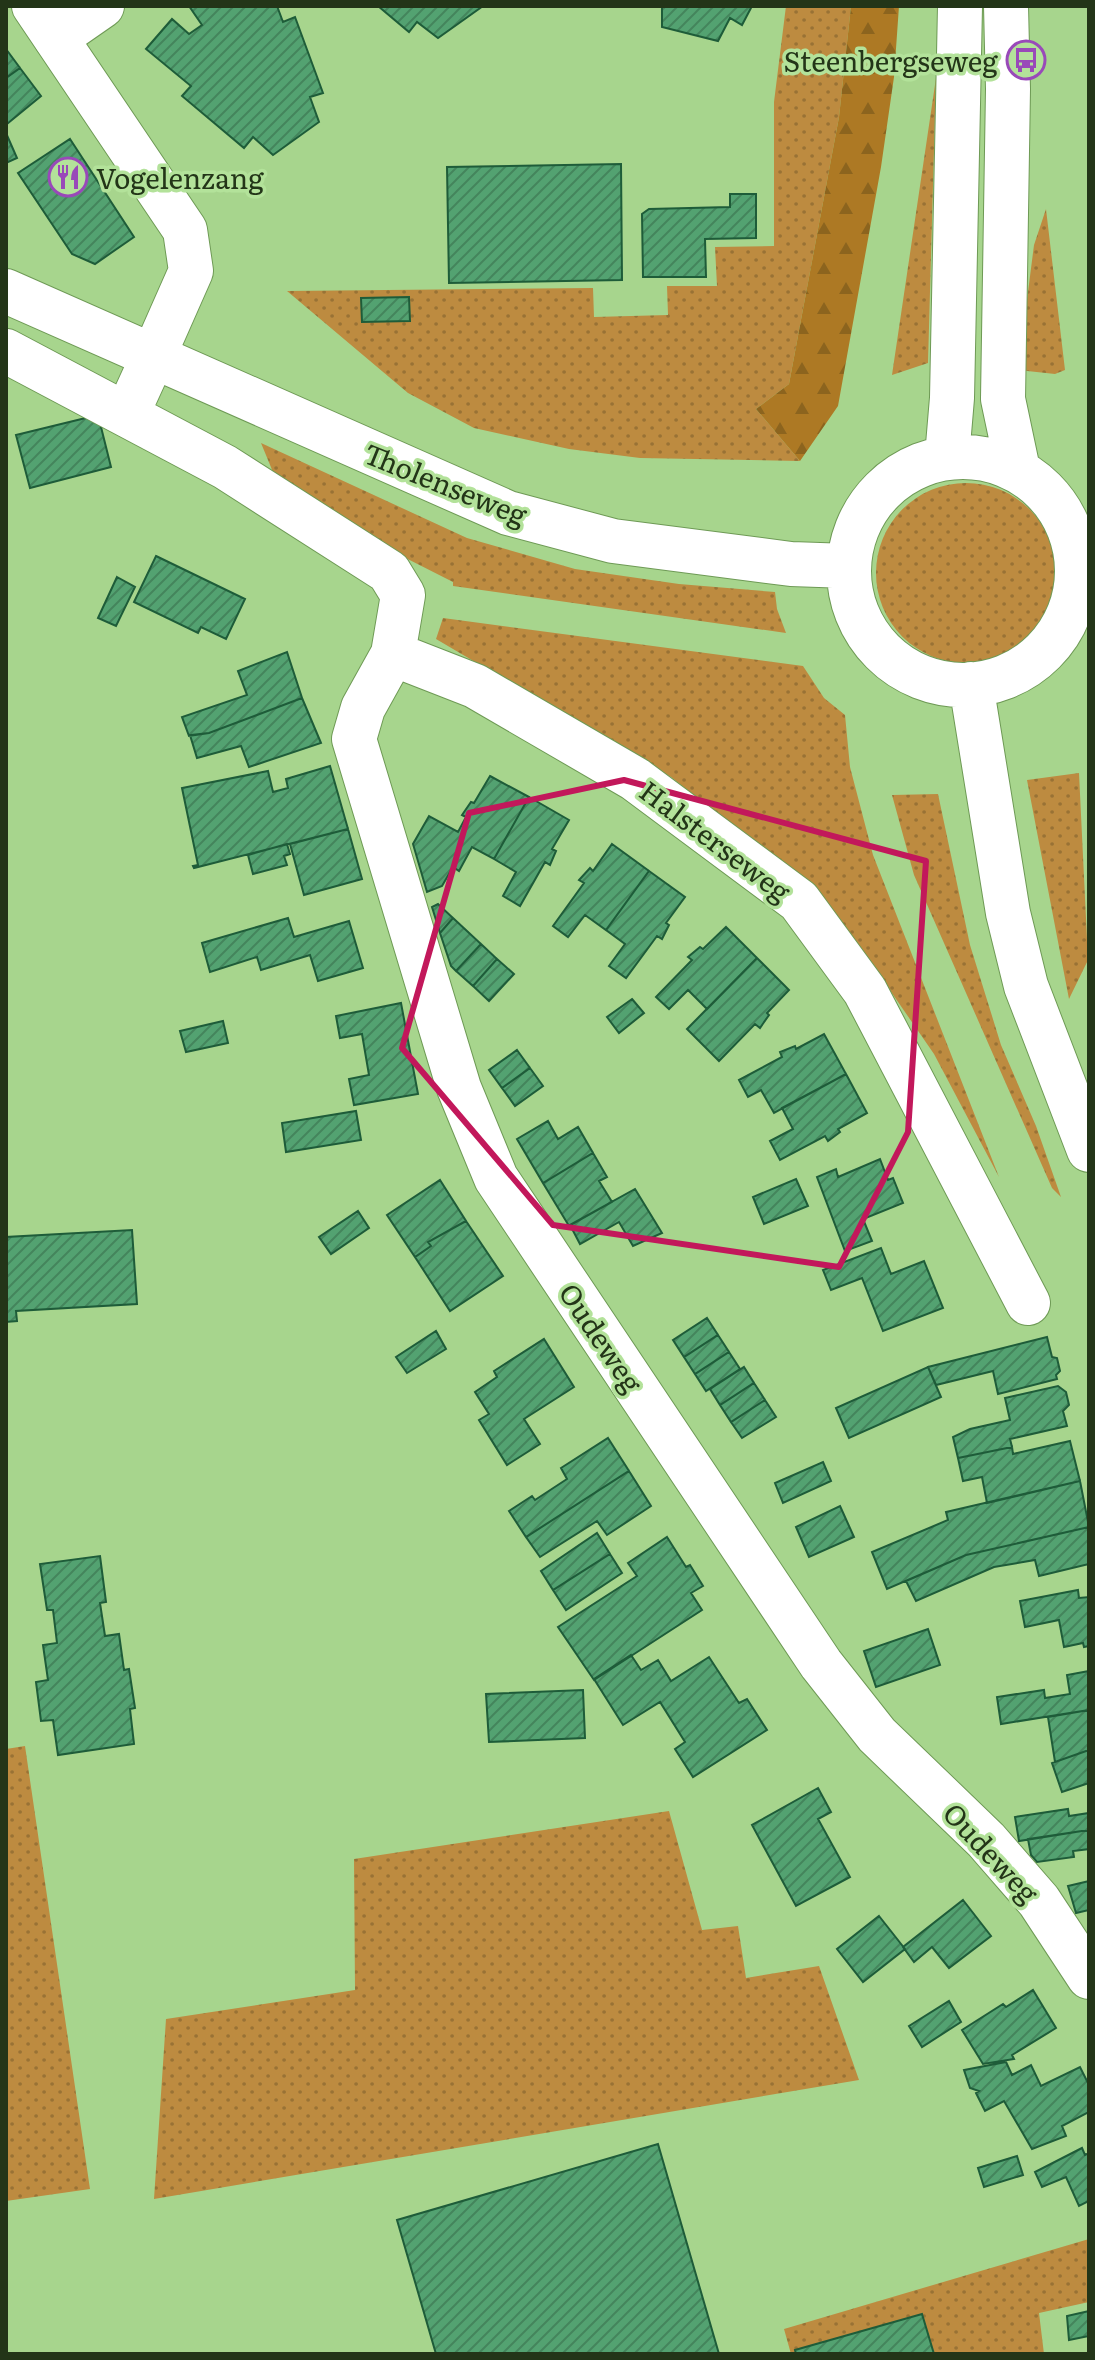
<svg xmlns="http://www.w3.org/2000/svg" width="1095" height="2360" viewBox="0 0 1095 2360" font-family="Literata,serif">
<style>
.grass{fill:url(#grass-dots)}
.forest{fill:url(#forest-firs)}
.building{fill:url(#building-hatch);stroke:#1e5c39;stroke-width:2}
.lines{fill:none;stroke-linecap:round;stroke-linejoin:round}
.street-casing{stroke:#6e9a55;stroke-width:46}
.secondary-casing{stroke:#6e9a55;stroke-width:46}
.street{stroke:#fff;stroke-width:44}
.secondary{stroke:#fff;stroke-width:44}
.marked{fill:none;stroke:#c2185b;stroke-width:6;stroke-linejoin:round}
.labels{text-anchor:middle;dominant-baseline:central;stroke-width:7;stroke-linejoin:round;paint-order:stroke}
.poi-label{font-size:28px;fill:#233518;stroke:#b3e29a;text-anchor:end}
.street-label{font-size:28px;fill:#233518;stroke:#b3e29a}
</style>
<defs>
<pattern id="grass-dots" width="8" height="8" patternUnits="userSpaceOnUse" patternTransform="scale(2)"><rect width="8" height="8" fill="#bd8b40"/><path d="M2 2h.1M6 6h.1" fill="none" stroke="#997235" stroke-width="1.8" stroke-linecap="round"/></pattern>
<pattern id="forest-firs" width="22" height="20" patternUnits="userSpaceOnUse" patternTransform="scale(2)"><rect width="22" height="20" fill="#ad7924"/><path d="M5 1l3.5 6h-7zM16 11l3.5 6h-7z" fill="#8c641e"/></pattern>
<pattern id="building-hatch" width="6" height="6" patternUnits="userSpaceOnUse" patternTransform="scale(2)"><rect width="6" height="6" fill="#53a271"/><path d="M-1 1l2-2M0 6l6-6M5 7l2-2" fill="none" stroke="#44855c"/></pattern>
</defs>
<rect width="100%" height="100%" fill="#a7d58d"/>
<!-- grass -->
<path class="grass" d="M786 6H851L839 117 789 384 756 409 800 461 640 458 569 449 474 428 408 393 287 291 593 288 594 317 668 315 667 286H717L715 247 774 246V102Z
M936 78 928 363 892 375Z
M1046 209 1065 370 1055 374 1018 370 1034 245Z
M261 443 467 538 575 569 679 584 775 592 777 609 786 633 453 586V582L307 508 275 477Z
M876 573a90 90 0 1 1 180 0a90 90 0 1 1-180 0Z
M443 618 803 666 824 698 845 715 850 767 873 855 999 1177 934 1054 867 957 783 865 671 777 436 639Z
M1079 773 1088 960 1069 999 1027 780Z
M938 794 970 945 1001 1045 1036 1126 1061 1197 1052 1188 914 875 892 795Z
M25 1746 90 2189 6 2201V1749Z
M669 1811 702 1930 738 1926 746 1978 819 1966 859 2080 154 2199 166 2019 355 1990 354 1859Z
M1089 2239V2302L1039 2313 1044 2354H791L784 2329Z"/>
<!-- forest -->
<path class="forest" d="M851 6H899L894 77 881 167 838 406 800 461 756 409 789 384 839 117Z"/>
<!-- building -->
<path class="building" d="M189 6H277L283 22 295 17 323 93 310 97 319 122 273 155 253 137 244 148 182 96 191 86 146 49 172 19 189 34 202 25Z
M378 6H483L438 38 417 22 409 32Z
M662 6H752L742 25 730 18 718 41 662 27Z
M6 49 20 68 6 78Z
M20 68 41 96 7 124 6 78Z
M6 133 17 158 6 163Z
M70 139 134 237 95 264 72 254 18 173Z
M621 164 622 280 449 283 447 167Z
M730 194H756V238L705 239 706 277H643L642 214 649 209 730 207Z
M409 297 410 321 362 322 361 298Z
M98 415 111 467 30 488 16 435Z
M156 556 245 599 226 639 201 627 198 633 134 602Z
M117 577 135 587 116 626 98 618Z
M287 652 302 698 209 733 189 736 182 717 247 695 238 671Z
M302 698 321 743 249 767 241 746 197 758 190 735 209 733Z
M330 766 348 829 194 868 193 866 198 865 182 788 268 771 273 792 288 788 286 779Z
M490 776 529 797 494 859 472 847 459 871 453 867 442 886 427 892 413 844 429 816 458 832 466 817 462 815 471 802 474 803Z
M529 797 569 820 552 849 556 851 550 865 545 862 520 906 503 896 516 872 494 859Z
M348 829 362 879 304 895 290 844Z
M287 844 290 854 284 856 287 865 253 874 248 855Z
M612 844 649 871 606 930 585 915 568 937 553 926 584 883 579 880 590 868 593 871Z
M649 871 685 897 666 923 669 925 662 939 657 936 626 978 609 966 625 944 606 930Z
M438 904 453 918 440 933 432 907Z
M288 918 294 937 349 921 363 968 318 981 310 955 261 970 257 957 210 972 202 943Z
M453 918 481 944 456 971 451 966 440 933Z
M726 927 757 958 707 1009 688 990 669 1009 656 997 692 960 688 957 700 947 703 949Z
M481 944 497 959 473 986 456 971Z
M757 958 789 990 767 1013 769 1015 760 1028 755 1024 719 1061 687 1029Z
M497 959 514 974 489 1001 473 986Z
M632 999 644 1013 619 1033 607 1017Z
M401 1003 418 1094 354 1105 349 1079 369 1075 362 1034 340 1038 336 1016Z
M223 1021 228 1043 186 1052 180 1031Z
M824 1034 846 1074 774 1113 761 1090 748 1097 739 1080 782 1057 780 1052 795 1046 796 1049Z
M517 1050 530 1068 502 1088 489 1070Z
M530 1068 543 1086 515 1106 502 1088Z
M846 1074 867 1113 838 1129 840 1132 828 1141 825 1136 780 1160 770 1141 793 1129 782 1108Z
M356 1111 361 1140 286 1152 282 1123Z
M548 1121 558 1139 578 1127 593 1153 543 1183 517 1139Z
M593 1153 607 1177 599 1181 612 1202 569 1226 543 1183Z
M880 1159 888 1180 893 1178 903 1203 863 1219 872 1241 845 1251 817 1177 836 1169 838 1177Z
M796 1179 808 1206 764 1224 753 1197Z
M440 1180 466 1221 428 1242 431 1246 415 1257 387 1215Z
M635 1189 662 1233 633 1246 619 1222 580 1244 570 1225Z
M358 1211 369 1228 331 1254 319 1237Z
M466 1221 503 1276 450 1311 415 1257 431 1246 428 1242Z
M132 1230 137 1304 16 1311 17 1321 6 1322V1237Z
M881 1248 891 1274 924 1261 943 1308 883 1331 862 1278 831 1290 823 1270Z
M707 1318 718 1335 684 1357 673 1340Z
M436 1331 446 1349 407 1373 396 1357Z
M718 1335 729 1352 695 1374 684 1357Z
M1047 1337 1052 1357 1057 1358 1060 1371 1056 1375 1057 1379 998 1394 993 1371 936 1385 928 1367Z
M544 1339 574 1387 524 1419 540 1444 507 1465 479 1420 489 1414 475 1392 497 1377 494 1371Z
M729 1352 740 1369 706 1391 695 1374Z
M744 1367 754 1383 720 1405 710 1389Z
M928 1367 941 1397 849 1438 836 1408Z
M754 1383 765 1400 731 1422 720 1405Z
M1058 1386 1066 1392 1069 1405 1063 1411 1067 1426 1010 1439 1012 1447 958 1458 953 1437 970 1429 1010 1420 1005 1398Z
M765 1400 776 1417 742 1438 731 1422Z
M608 1438 629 1471 526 1537 509 1511 532 1496 535 1500 567 1479 561 1468Z
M1070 1441 1080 1481 987 1503 982 1477 963 1481 958 1458 1012 1447 1013 1454Z
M823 1462 831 1481 783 1503 775 1483Z
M629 1471 651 1506 607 1535 597 1521 540 1557 526 1537Z
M1080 1481 1089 1527 966 1555 887 1589 872 1552 948 1520 946 1512Z
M840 1506 854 1537 809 1557 796 1527Z
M1089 1527V1564L1039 1576 1035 1560 994 1567 916 1601 906 1581 966 1555Z
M597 1533 610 1554 553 1590 541 1571Z
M667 1537 686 1567 690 1565 703 1586 691 1593 702 1610 594 1680 558 1627 637 1576 628 1563Z
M610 1554 622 1573 566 1610 553 1590Z
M100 1556 106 1602 100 1603 105 1636 119 1634 124 1670 129 1669 135 1708 130 1709 134 1744 58 1755 53 1720 41 1721 36 1682 48 1680 43 1645 57 1643 53 1610H47L40 1564Z
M1078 1590 1079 1598 1089 1597V1646L1084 1647 1083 1643 1064 1647 1059 1620 1025 1627 1020 1601Z
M928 1629 940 1665 876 1687 864 1651Z
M631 1655 641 1670 658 1660 671 1681 709 1657 739 1703 747 1699 767 1730 693 1777 675 1749 685 1742 660 1702 623 1725 594 1679Z
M1089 1671V1710L1001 1724 997 1697 1044 1690 1045 1698 1070 1694 1067 1675Z
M583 1690 585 1738 489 1742 486 1694Z
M1089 1710V1750L1055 1762 1048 1717Z
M1089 1750V1783L1062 1792 1052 1763Z
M818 1788 831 1812 818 1819 850 1877 796 1906 752 1825Z
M1068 1809 1069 1816 1089 1813V1830L1019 1841 1015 1817Z
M1089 1830V1849L1073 1851 1074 1857 1037 1862 1031 1855 1028 1839Z
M1089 1881V1910L1076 1913 1068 1886Z
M963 1900 991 1936 949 1968 932 1947 914 1962 903 1947Z
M879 1916 905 1949 863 1982 837 1949Z
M1033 1990 1056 2028 1012 2055 1014 2059 983 2064 962 2030 1003 2004 1006 2007Z
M949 2001 961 2022 922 2047 909 2026Z
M1006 2062 1012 2075 1031 2065 1041 2086 1080 2067 1089 2085V2112L1062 2126 1066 2136 1032 2149 1004 2101 985 2111 976 2093 979 2091 970 2088 964 2070Z
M658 2144 719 2354H436L397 2220Z
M1082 2148 1085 2155 1089 2153V2201L1079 2206 1066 2177 1042 2187 1035 2172Z
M1017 2156 1023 2175 984 2187 978 2168Z
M1089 2311V2336L1069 2340 1067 2316Z
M922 2314 934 2354H796L795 2350Z"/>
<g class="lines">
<defs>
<path id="street" d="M56 38 102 6
M6 351 225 467 389 572 403 595 393 654 363 708 354 739 459 1088 496 1178 821 1664 877 1735 986 1840 1039 1901 1089 1977
M127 414 153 357
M1077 576H1089
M393 654 475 686 635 779 799 901 865 991 1028 1303"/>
<path id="secondary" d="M34 6 185 230 191 271 153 357
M1006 6 1008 89 1003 399 1018 470
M6 291 508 513 613 541 791 564 848 566
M849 571a114 114 0 1 1 228 0a114 114 0 1 1-228 0Z
M947 457 952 398 960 6
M971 684 1008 913 1026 986 1089 1150"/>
</defs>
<!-- street casing -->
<use href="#street" class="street-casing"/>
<!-- secondary casing -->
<use href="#secondary" class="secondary-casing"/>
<!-- street -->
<use href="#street" class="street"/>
<!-- secondary -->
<use href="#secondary" class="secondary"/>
</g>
<!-- marked area -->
<path class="marked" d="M624 780 926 861 908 1132 839 1267 553 1225 402 1048 469 813Z"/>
<!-- icons -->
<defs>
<symbol id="bus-ring" viewBox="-11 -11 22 22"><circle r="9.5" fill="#b3e29a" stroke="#9949b9" stroke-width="1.5"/><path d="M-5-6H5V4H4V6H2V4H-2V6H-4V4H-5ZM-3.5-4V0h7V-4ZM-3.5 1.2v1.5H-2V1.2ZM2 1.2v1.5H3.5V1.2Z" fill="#9949b9"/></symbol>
<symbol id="restaurant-ring" viewBox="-11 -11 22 22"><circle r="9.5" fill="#b3e29a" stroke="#9949b9" stroke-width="1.5"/><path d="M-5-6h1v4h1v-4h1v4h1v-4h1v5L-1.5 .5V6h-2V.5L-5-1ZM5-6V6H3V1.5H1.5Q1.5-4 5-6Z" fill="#9949b9"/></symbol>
</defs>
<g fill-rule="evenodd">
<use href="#bus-ring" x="1004" y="38" width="44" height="44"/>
<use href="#restaurant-ring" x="46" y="155" width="44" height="44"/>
</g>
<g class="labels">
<!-- poi labels -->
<g class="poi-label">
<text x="998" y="60">Steenbergseweg</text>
<text x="96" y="177" text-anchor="start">Vogelenzang</text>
</g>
<!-- street labels -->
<g class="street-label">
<text transform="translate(446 483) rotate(22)">Tholenseweg</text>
<text transform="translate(716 840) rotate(37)">Halsterseweg</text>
<text transform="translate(602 1337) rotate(56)">Oudeweg</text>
<text transform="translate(992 1852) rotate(47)">Oudeweg</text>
</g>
</g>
<!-- border -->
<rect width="1095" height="2360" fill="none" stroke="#233518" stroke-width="16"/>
</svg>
